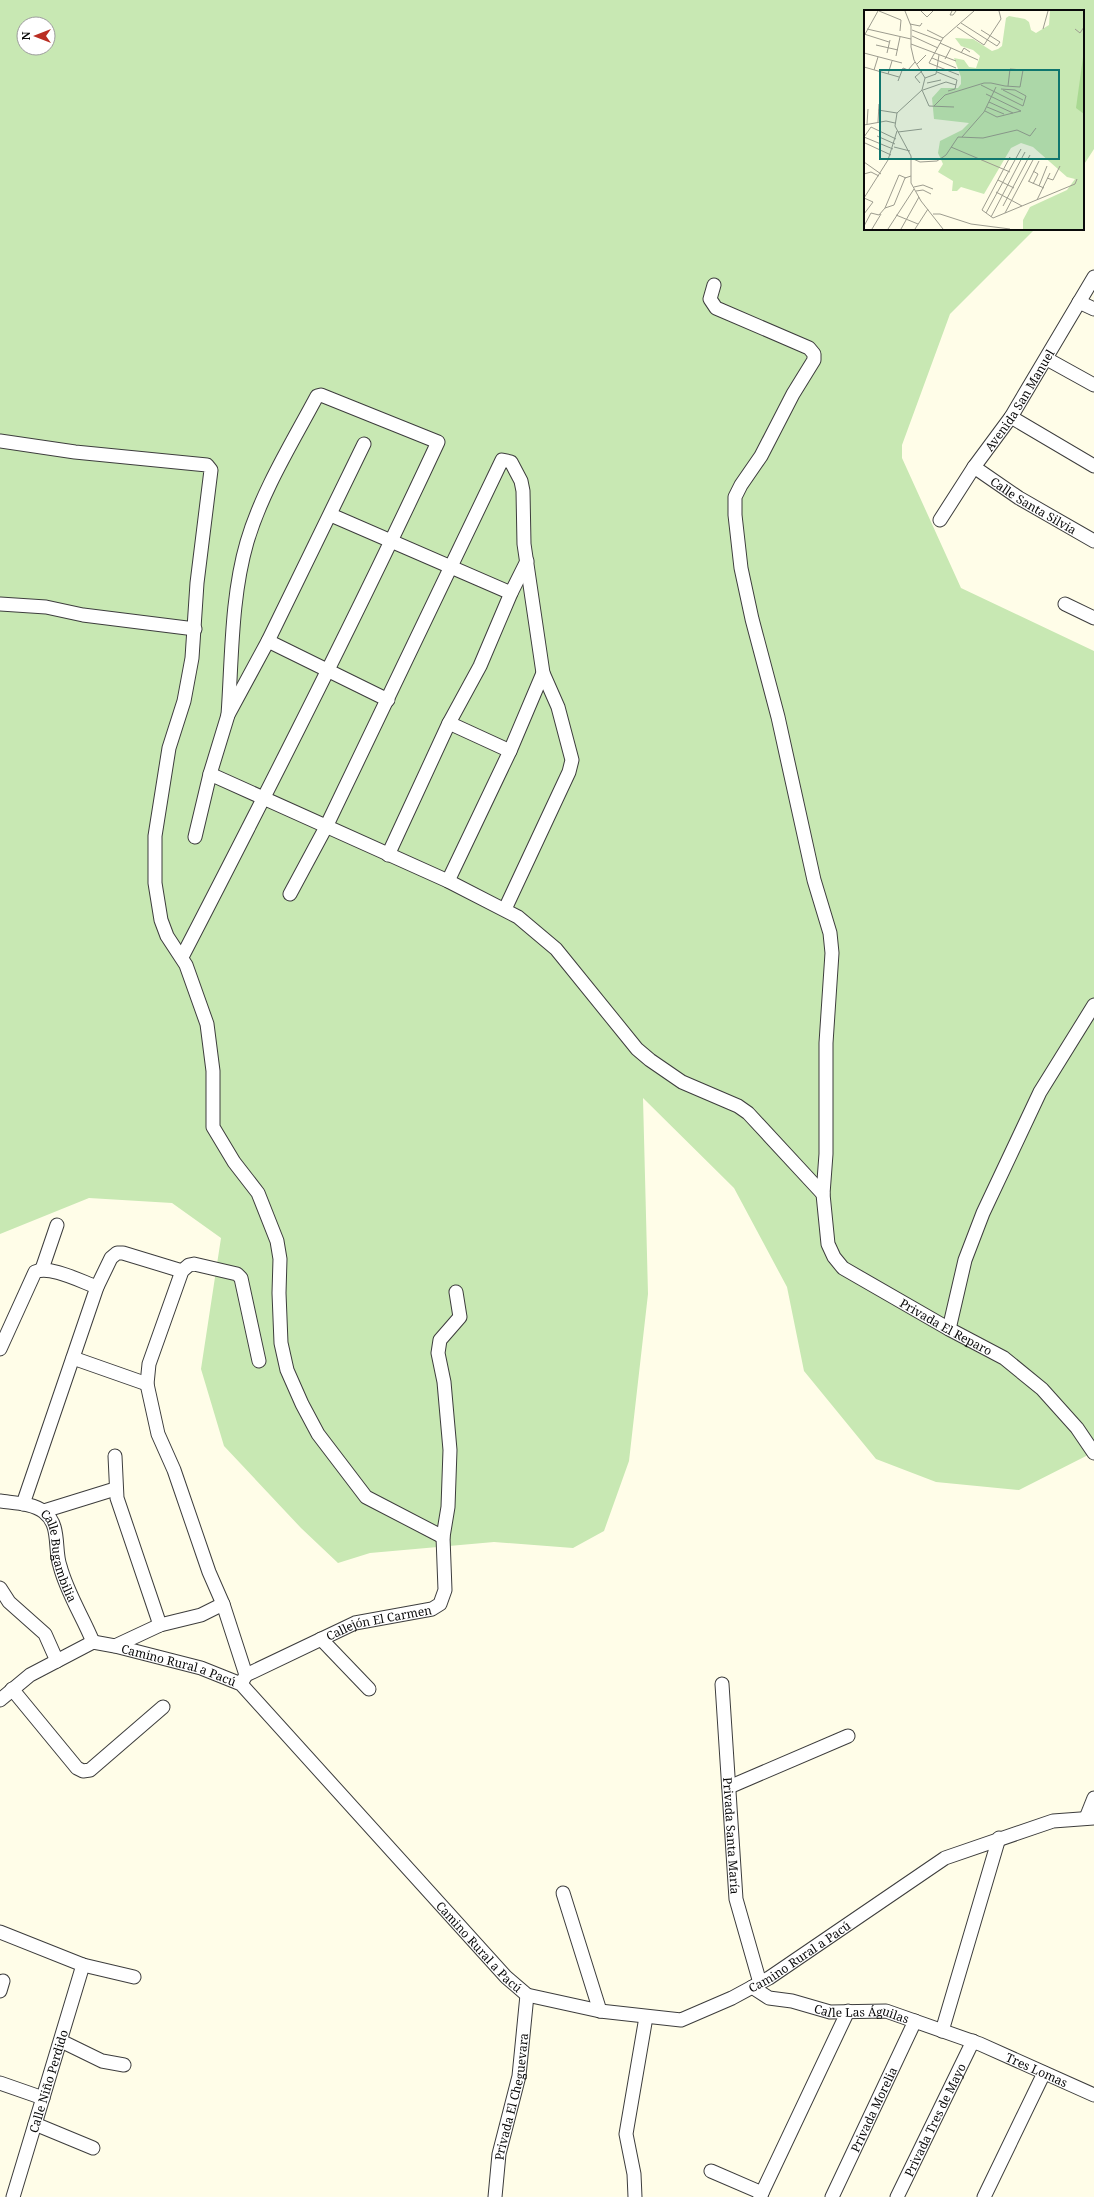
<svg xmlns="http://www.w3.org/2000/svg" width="1094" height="2197" viewBox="0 0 1094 2197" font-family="'Noto Serif',serif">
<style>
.green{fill:#c8e8b3;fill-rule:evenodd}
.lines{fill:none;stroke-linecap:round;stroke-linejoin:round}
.minor-casing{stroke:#3d3d3d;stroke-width:15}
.minor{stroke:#fff;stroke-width:13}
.labels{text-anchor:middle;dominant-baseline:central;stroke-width:4;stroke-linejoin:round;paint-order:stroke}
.street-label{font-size:12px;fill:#0a0a0a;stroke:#fff}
.inset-road{fill:none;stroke:#9d9c8f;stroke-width:1}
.view{fill:#0f766e;fill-opacity:0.15;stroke:#0f766e;stroke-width:2}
.inset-edge{fill:none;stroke:#0a0a0a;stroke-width:2}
</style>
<rect width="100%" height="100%" fill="#fffde8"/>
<!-- green -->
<path class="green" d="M0 0H1094V149L1083 166V11H865V229H1035L950 314 902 445V458L961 588 1094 651V1452L1019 1490 936 1482 876 1459 804 1371 787 1287 734 1188 643 1098 648 1294 629 1461 604 1531 573 1548 494 1542 370 1553 338 1563 301 1528 224 1446 201 1369 221 1238 172 1203 89 1198 0 1234ZM24 24H48V48H24Z"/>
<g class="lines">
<defs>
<g id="minor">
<path id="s1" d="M714 285 710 299 716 308 809 348 814 354V360L793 394 761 456 741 485 735 497V515L741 568 752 619 778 717 814 880 830 933 832 953 826 1043V1154L823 1194 828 1244 834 1257 843 1268 949 1329 1004 1358 1042 1389 1077 1428 1094 1453"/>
<path d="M1079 302 1094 309"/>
<path d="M1047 359 1094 385"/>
<path d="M1011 417 1094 466"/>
<path d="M0 441 75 452 207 465 211 470 197 583 192 658 184 701 169 748 155 836V883L161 920 167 936 186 965 207 1024 213 1071V1127L234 1162 258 1193 277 1241 280 1259 279 1293 281 1343 287 1370 302 1404 318 1434 366 1497 443 1537"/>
<path id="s2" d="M974 467 1019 498 1094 541"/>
<path d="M331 515 511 593"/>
<path id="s3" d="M940 520 974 467 1011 417 1094 277"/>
<path d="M0 604 46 607 83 615 195 629"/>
<path d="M1065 604 1094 618"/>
<path d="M268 641 388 700"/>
<path d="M449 723 510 751"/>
<path d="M210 774 448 881 518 917 556 949 637 1049 650 1060 682 1082 738 1106 748 1113 823 1194"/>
<path d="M195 837 210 774 228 715 268 641 364 444"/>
<path d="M388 855 449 723 480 666 511 593 527 561"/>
<path d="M448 881 510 751 543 673"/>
<path d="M290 894 326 827 502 460 511 462 521 481 523 491 524 544 543 673 558 707 572 760 569 772 505 909"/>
<path d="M182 957C270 787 357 616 438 442L321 395 317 396C292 443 262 491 247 542 231 597 232 658 228 715"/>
<path d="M42 1269 57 1225"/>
<path d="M949 1329 965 1260 983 1213 1040 1092 1094 1005"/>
<path d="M0 1349 35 1272C50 1265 82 1282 97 1287"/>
<path d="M73 1358 147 1384"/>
<path d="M115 1456 117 1498 160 1625"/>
<path id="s4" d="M0 1501C13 1503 33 1503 44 1512 61 1525 54 1549 60 1566 67 1593 83 1617 93 1642"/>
<path d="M23 1504 97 1287 111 1258 117 1253H123L182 1271"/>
<path d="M44 1511 115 1489"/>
<path d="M0 1588 9 1602 45 1634 57 1661"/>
<path d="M321 1639 369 1689"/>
<path d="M115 1646 160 1625 201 1615 223 1604"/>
<path d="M246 1675 223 1604 209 1572 174 1470 158 1434 147 1384 149 1364 182 1271 189 1265 194 1264 237 1274 241 1278 259 1361"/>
<path id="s5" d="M242 1682 246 1675 355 1623 432 1609 440 1604 445 1590 443 1537 448 1507 450 1450 444 1382 438 1353 440 1340 460 1317 456 1292"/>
<path id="s6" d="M722 1684 736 1899 760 1983"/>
<path d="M12 1689 77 1768 83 1771 90 1770 163 1707"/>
<path id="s7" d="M0 1700 30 1675 93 1642 115 1646 201 1668 241 1684 506 1977 527 1995 600 2011 681 2020 732 1998 769 1978 945 1858 1053 1821 1094 1818"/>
<path d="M729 1787 848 1736"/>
<path d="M1086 1818 1094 1798"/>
<path d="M563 1893 600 2011"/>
<path d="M0 1932 83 1965 134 1977"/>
<path id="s8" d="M752 1987 769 1998 792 2001 830 2012 886 2011 980 2044 1094 2095"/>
<path d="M0 1991 3 1981"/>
<path d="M942 2031 999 1838"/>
<path d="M61 2041 102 2061 124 2065"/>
<path d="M0 2083 43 2098"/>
<path d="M35 2124 93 2148"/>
<path d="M711 2171 762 2193"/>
<path id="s9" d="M13 2197 83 1965"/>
<path id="s10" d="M495 2197 499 2154 519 2076 527 1995"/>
<path d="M635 2197 634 2174 626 2134 646 2017"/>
<path d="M760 2197 848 2011"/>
<path id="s11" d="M832 2197 915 2021"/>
<path id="s12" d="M897 2197 973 2041"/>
<path d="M984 2197 1044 2073"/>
</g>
</defs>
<!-- minor casing -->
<use href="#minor" class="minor-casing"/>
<!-- minor -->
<use href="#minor" class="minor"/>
</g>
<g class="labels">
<!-- street labels -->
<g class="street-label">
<text stroke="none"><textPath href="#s3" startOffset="144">Avenida San Manuel</textPath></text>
<text stroke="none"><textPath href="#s2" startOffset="71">Calle Santa Silvia</textPath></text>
<text stroke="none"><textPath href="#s1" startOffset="1205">Privada El Reparo</textPath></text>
<text stroke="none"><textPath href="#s4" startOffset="93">Calle Bugambilia</textPath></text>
<text stroke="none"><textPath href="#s5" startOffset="152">Callejón El Carmen</textPath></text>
<text stroke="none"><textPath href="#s7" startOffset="199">Camino Rural a Pacú</textPath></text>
<text stroke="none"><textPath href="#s6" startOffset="152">Privada Santa María</textPath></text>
<text stroke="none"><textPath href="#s7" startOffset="619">Camino Rural a Pacú</textPath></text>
<text stroke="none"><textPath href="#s7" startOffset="978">Camino Rural a Pacú</textPath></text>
<text stroke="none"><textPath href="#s8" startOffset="115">Calle Las Águilas</textPath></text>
<text stroke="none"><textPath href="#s8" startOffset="301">Tres Lomas</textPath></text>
<text stroke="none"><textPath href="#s9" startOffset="121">Calle Niño Perdido</textPath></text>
<text stroke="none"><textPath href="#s10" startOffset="102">Privada El Cheguevara</textPath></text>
<text stroke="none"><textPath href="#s11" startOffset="97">Privada Morelia</textPath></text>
<text stroke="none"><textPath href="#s12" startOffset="86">Privada Tres de Mayo</textPath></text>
</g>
</g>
<!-- overview -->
<g transform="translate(864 10)">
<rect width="220" height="220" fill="#fffde8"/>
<path d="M186 1H220V219H159V210L166 197 203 180 211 169 203 167 169 137 157 133 147 138 120 184 97 177 93 181H88L89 171 74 162 79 154 74 143 76 131 98 120 105 113 70 109 68 88 77 78H94L97 74V67L90 48 100 50 105 57 112 58 116 46 109 40 97 36 91 28 109 29 128 41 134 39 138 36 142 8 145 6 161 9 165 12 167 20 172 23 185 15Z" fill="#c8e8b3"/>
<path d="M220 40V104L212 98Z" fill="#a9d992"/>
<path class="inset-road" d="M15 1 37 10 36 21M41 1 47 16V37L50 50 61 68 58 80 33 103 31 116 47 146V173L57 191 79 219M57 1 63 7 69 1M88 1 86 5H89L92 1M97 13 133 36 136 32 117 20M46 14 56 16 58 13M93 17 120 35 137 9 135 1M3 19 47 29M179 19 184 1M211 19 216 23 220 17M48 20 77 31M63 20 79 28M0 24 25 32M0 26 14 1M48 26 74 38M76 33 114 50M47 34 92 51M12 35 34 40M0 43 38 53M23 43 26 30M97 43 100 38 106 42M32 46 36 27M68 48 92 58M81 49 87 38M53 54 62 45M0 57 35 67M10 60 14 47M73 62 93 70 91 79 84 81M24 64 28 51M95 65 65 53 79 28 110 1M61 68 72 64 75 45M34 71 39 58 44 60 51 52M56 73 51 67 58 61M63 73 77 70M117 75 159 96 162 86 151 80 137 79M58 80 65 96 90 97M59 80 82 72 92 75M139 80 159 90M122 84 157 101M125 92 149 103M70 96 81 85 120 73H127L141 76 156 77 159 60 146 59 144 76M123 97 140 104M14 100 33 103M121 101 133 107 157 101M14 112 15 94M3 114 4 99M0 115 22 111 31 113M34 122 58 119M13 126 31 134M0 127 7 117 32 129M0 127 29 139M98 127 120 102 132 77M1 133 27 145M30 137 46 141M87 137 146 162M47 148 56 152 73 151 82 145 94 127 119 128 153 120 166 126 172 118M0 152 17 164M0 164 7 162 15 166M183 168 189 170 196 156M134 170 150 178M164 171 180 178M165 171 175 151M169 174 174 164 169 161M175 176 183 156M50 177 59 175 69 179M52 181 59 180 67 184M132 182 158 196M173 190 186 163M139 196 166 145M21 198 35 165 42 168M122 203 157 139M141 203 170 148M0 204 9 192 0 188 24 150 33 121M69 204H76L107 214 146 219M32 205 54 214M127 207 161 142M129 208 211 174 213 169M129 208 118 200 146 147M0 216 7 203 15 205 21 198 30 195 41 168 47 166M8 219 17 204M24 219 50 179M37 219 55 187M51 219 64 199"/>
<path class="view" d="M16 60H195V149H16Z"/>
<rect width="220" height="220" class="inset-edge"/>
</g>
<!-- north arrow -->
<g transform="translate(36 36) rotate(270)"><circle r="19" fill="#ffffff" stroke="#9d9d9d"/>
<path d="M0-3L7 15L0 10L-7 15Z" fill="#ba2e23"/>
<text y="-6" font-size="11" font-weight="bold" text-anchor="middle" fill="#0a0a0a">N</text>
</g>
</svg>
